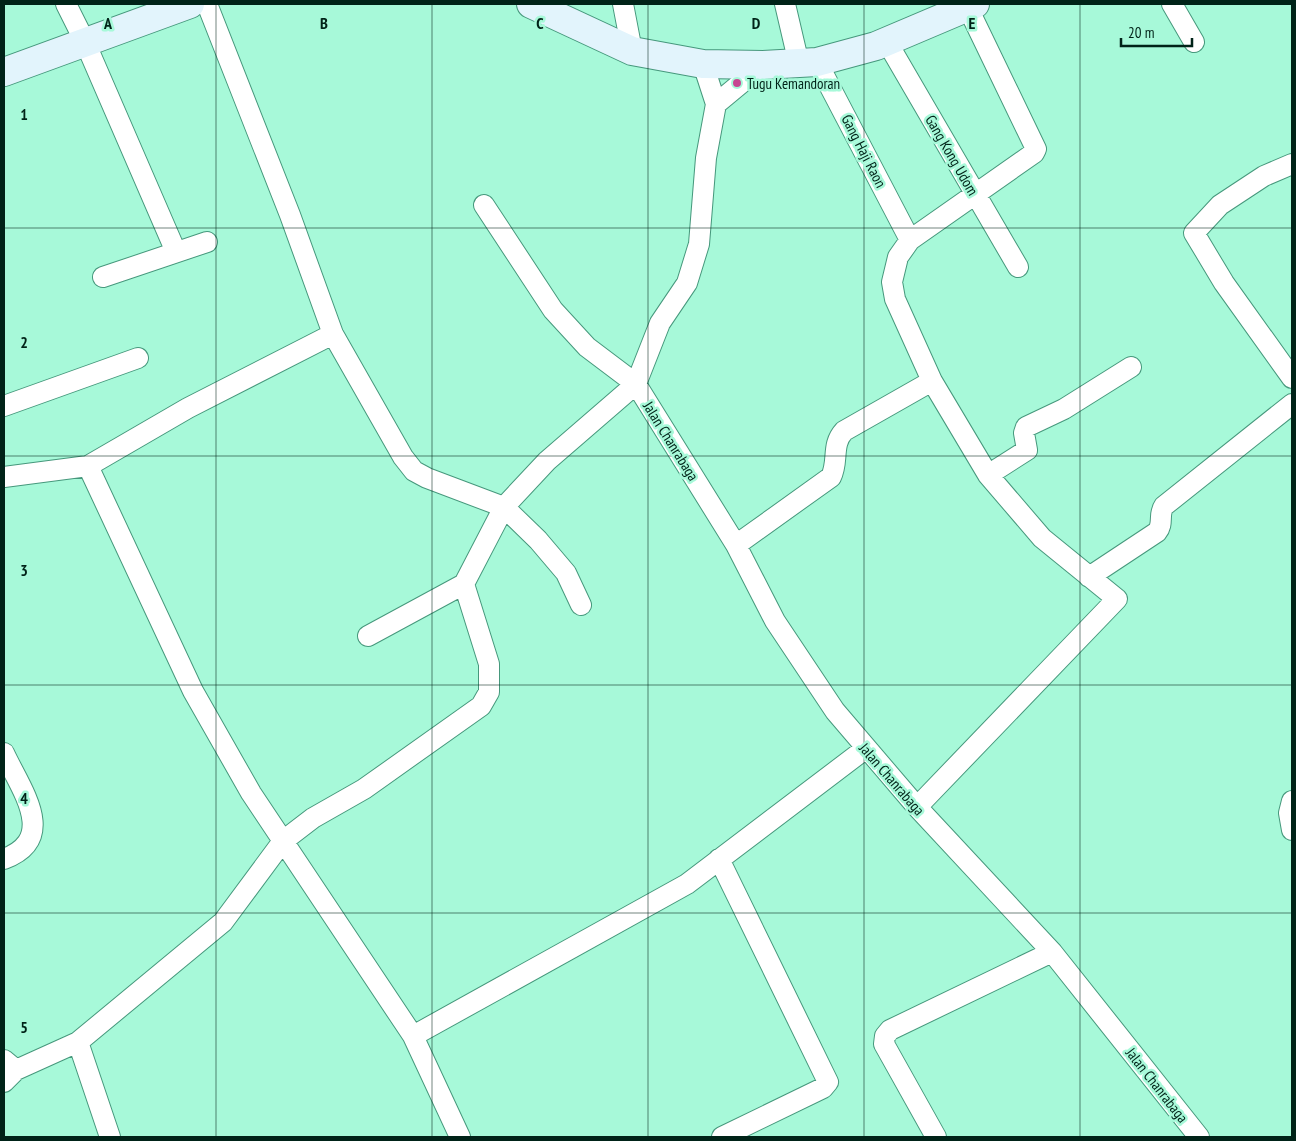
<svg xmlns="http://www.w3.org/2000/svg" width="1296" height="1141" viewBox="0 0 1296 1141" font-family="'PT Sans Narrow',sans-serif">
<style>
.lines{fill:none;stroke-linecap:round;stroke-linejoin:round}
.street-casing{stroke:#46987c;stroke-width:22}
.secondary-casing{stroke:#46987c;stroke-width:30}
.street{stroke:#fff;stroke-width:20}
.secondary{stroke:#e2f4fc;stroke-width:28}
.grid{fill:none;stroke:#002318;stroke-width:1;stroke-opacity:0.55}
.poi-dot{fill:#c74691;stroke:#a7f9d9;stroke-width:2}
.labels{text-anchor:middle;dominant-baseline:central;stroke-width:5;stroke-linejoin:round;paint-order:stroke}
.poi-label{font-size:15px;fill:#002318;stroke:#a7f9d9;text-anchor:start}
.street-label{font-size:15px;fill:#002318;stroke:#a7f9d9}
.grid-label{font-size:16px;text-anchor:middle;font-weight:bold;fill:#002318;stroke:#a7f9d9;stroke-width:5;stroke-linejoin:round;paint-order:stroke}
</style>
<rect width="100%" height="100%" fill="#a7f9d9"/>
<g class="lines">
<defs>
<path id="street" d="M66 4 85 42 176 252
M207 4 290 215 333 334 403 457 414 471 427 478 504 507 538 540 566 573 581 605
M623 4 632 51
M785 4 799 64
M1172 4 1194 42
M887 42 1018 267
M817 62 910 240
M716 104 763 65
M1292 164 1264 176 1220 205 1194 233 1224 283 1292 378
M484 205 553 310 587 347 636 384 736 545 775 621 835 711 917 807 1052 952 1199 1137
M103 277 207 242
M4 406 138 358
M88 466 193 691 251 793 283 841 223 922 78 1042 110 1137
M988 475 1027 450 1024 433 1026 427 1064 409 1131 367
M4 477 88 466 188 408 333 334
M736 545 831 477C839 461 831 445 844 431L932 381
M1089 577 1157 532C1164 524 1158 514 1164 506L1292 404
M368 636 464 584
M4 753C21 790 59 838 4 859
M1292 801 1289 813 1292 830
M917 807 1117 599 1042 538 988 475 932 381 895 299 892 282 898 257 910 240 1034 153 1036 149 967 6
M719 859 828 1082 823 1088 722 1137
M413 1036 687 884 865 749
M4 1060 16 1070 78 1042
M4 1082 16 1070
M460 1137 413 1036 283 841 313 818 364 789 481 706 489 692V664L464 584 504 507 547 461 636 384 660 323 687 283 699 244 706 158 716 104 703 64
M936 1137 884 1044 885 1036 890 1030 1052 952"/>
<path id="secondary" d="M531 4 632 51 703 64 763 65 817 62 876 46 975 4
M4 72 190 4"/>
</defs>
<!-- street casing -->
<use href="#street" class="street-casing"/>
<!-- secondary casing -->
<use href="#secondary" class="secondary-casing"/>
<!-- street -->
<use href="#street" class="street"/>
<!-- secondary -->
<use href="#secondary" class="secondary"/>
</g>
<!-- grid -->
<path class="grid" d="M216 4V1137M432 4V1137M648 4V1137M864 4V1137M1080 4V1137M4 228H1292M4 456H1292M4 685H1292M4 913H1292"/>
<!-- markers -->
<circle class="poi-dot" cx="737" cy="83" r="5"/>
<g class="labels">
<!-- poi labels -->
<g class="poi-label">
<text x="747" y="83">Tugu Kemandoran</text>
</g>
<!-- street labels -->
<g class="street-label">
<text transform="translate(864 151) rotate(63)">Gang Haji Raon</text>
<text transform="translate(952 155) rotate(60)">Gang Kong Udom</text>
<text transform="translate(671 441) rotate(58)">Jalan Chanrabaga</text>
<text transform="translate(892 779) rotate(49)">Jalan Chanrabaga</text>
<text transform="translate(1157 1085) rotate(52)">Jalan Chanrabaga</text>
</g>
</g>
<g class="grid-label">
<text x="108" y="29">A</text>
<text x="324" y="29">B</text>
<text x="540" y="29">C</text>
<text x="756" y="29">D</text>
<text x="972" y="29">E</text>
<text x="24" y="120">1</text>
<text x="24" y="348">2</text>
<text x="24" y="576">3</text>
<text x="24" y="804">4</text>
<text x="24" y="1033">5</text>
</g>
<!-- border -->
<rect width="1296" height="1141" fill="none" stroke="#002318" stroke-width="10"/>
<!-- scale -->
<path d="M1121 38v8h71v-8" fill="none" stroke="#002318" stroke-width="2.5"/>
<text x="1128" y="38" font-size="15" fill="#002318" stroke="#a7f9d9" stroke-width="4" paint-order="stroke">20 m</text>
</svg>
